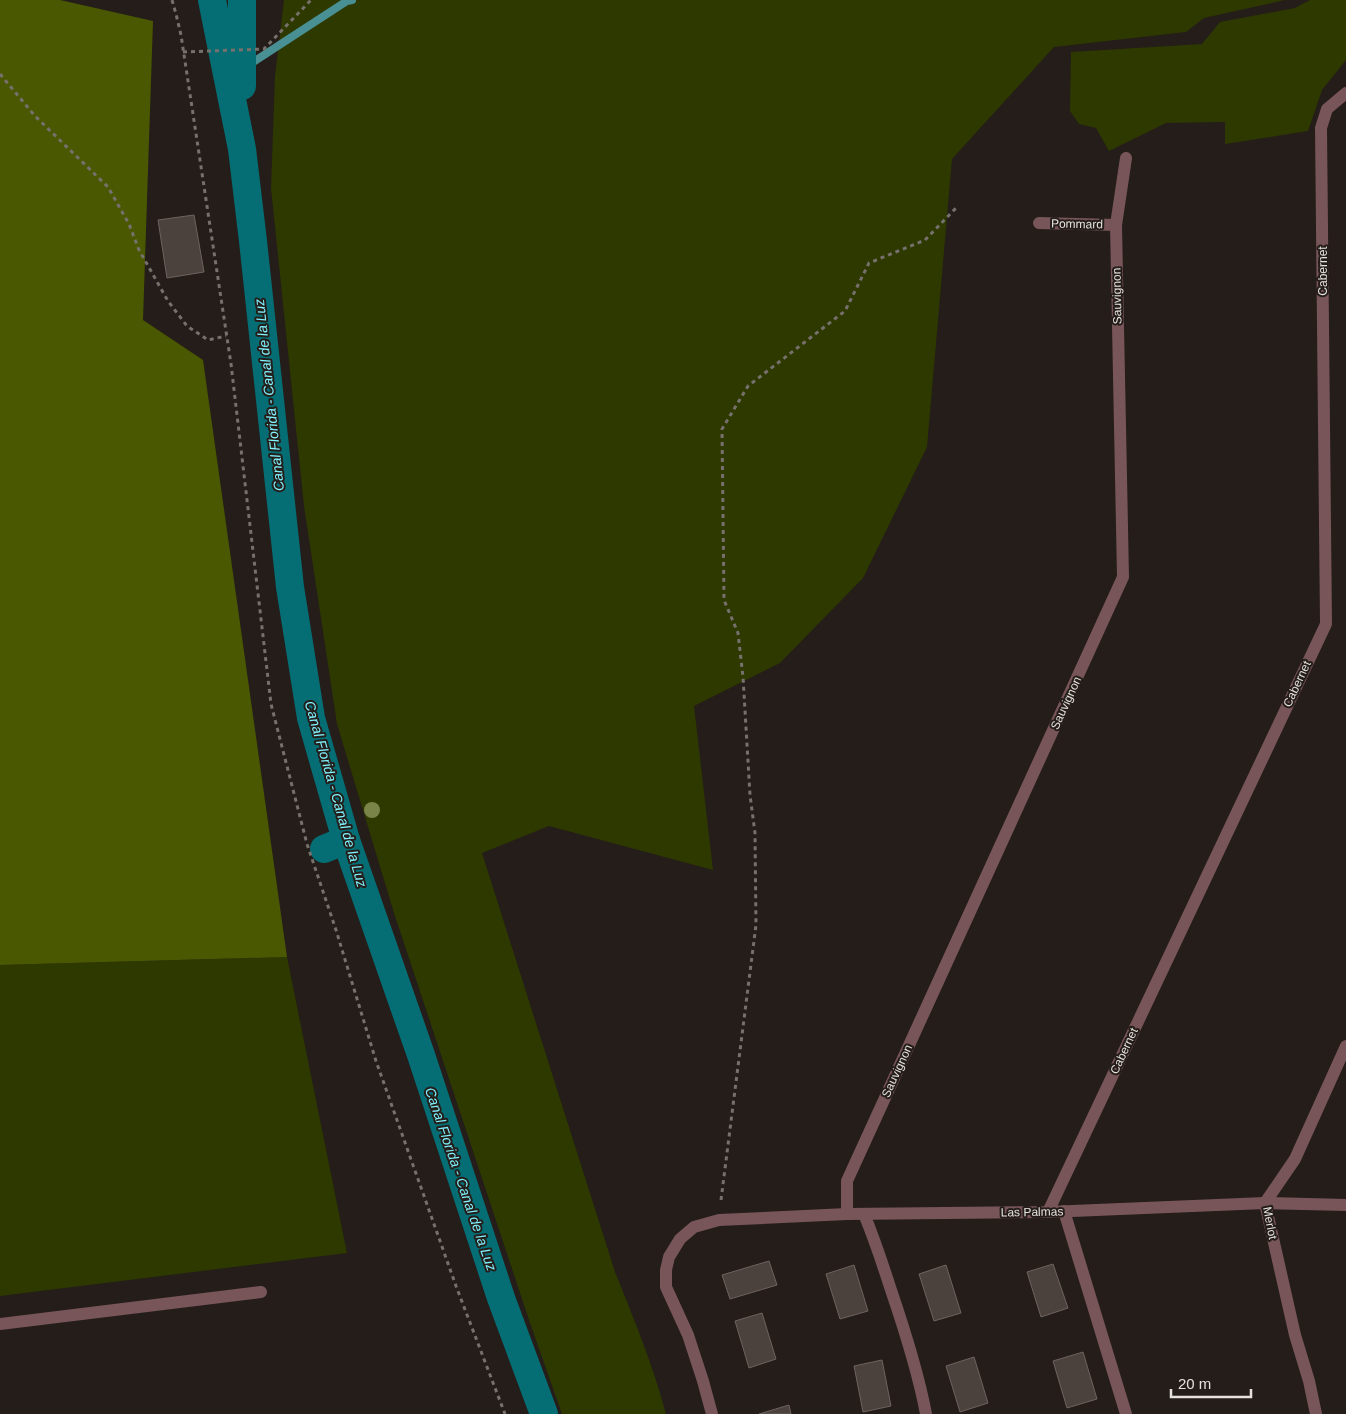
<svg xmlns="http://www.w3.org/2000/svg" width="1346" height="1414" font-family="Arial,sans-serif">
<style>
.green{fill:#2e3900}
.forest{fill:#4a5802}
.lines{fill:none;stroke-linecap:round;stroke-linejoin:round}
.stream{stroke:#489094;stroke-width:8}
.canal{stroke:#056d74;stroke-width:28}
.building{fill:#4b423e;stroke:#6d635f}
.path{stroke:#76716d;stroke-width:3;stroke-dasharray:4 4;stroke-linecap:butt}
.street{stroke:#785558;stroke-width:12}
.tree{fill:#7a8449}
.labels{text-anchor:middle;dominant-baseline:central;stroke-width:4;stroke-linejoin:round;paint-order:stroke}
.street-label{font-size:12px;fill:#e5e1dd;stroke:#241d19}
.water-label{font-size:14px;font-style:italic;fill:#7ff2fd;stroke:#241d19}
</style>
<rect width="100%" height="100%" fill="#241d19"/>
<g class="green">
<path d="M284,0H1285L1204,18L1186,32L1054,47L952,159L927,447L863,578L780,663L694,706L713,870L549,826L482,853L615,1272C634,1319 653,1365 666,1414H562L530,1323L394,913L337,724L304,506L271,188L275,76Z"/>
<polygon points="1310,0 1346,0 1346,60 1322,90 1308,131 1225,144 1225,122 1166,123 1109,151 1096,128 1079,124 1070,111 1071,52 1202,44 1220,22 1295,8"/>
<polygon points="287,957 347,1253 0,1296 0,965"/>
</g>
<polygon class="forest" points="0,0 60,0 153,21 143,320 203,360 287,957 0,965"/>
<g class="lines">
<polyline class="stream" points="244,68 347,1 352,0"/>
<g class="canal">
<polyline points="212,0 242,149 253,241 290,587 311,718 346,840 421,1055 501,1298 544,1414"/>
<polyline points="242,86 242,0"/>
<polyline points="324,849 346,840"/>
</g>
</g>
<g class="building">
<polygon points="194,215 204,272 167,278 158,220"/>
<polygon points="769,1261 777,1285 730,1299 722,1275"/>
<polygon points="1053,1264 1068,1308 1041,1317 1027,1272"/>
<polygon points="854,1265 868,1311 840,1319 826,1274"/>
<polygon points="946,1265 961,1313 934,1321 919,1274"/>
<polygon points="762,1313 776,1359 749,1368 735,1321"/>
<polygon points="1083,1352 1097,1399 1067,1408 1053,1361"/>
<polygon points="974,1357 988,1403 960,1412 946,1366"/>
<polygon points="882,1360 891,1406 863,1412 854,1366"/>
<polygon points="789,1405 791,1414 759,1414"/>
</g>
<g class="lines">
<g class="path">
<polyline points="172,0 176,14 181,35 231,364 271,704 307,844 336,930 376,1061 456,1286 505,1414"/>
<polyline points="183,52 264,49 311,0"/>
<polyline points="0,74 35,116 108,187 129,224 139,250 168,301 187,326 208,340 226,336"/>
<polyline points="721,1200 756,925 755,833 750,795 743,677 738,633 724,600 722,429 748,386 845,311 869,263 925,240 956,208"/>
</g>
<g class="street">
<polyline points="1039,223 1116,225"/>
<polyline points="1064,1211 1126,1414"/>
<polyline points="1048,1212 1326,624 1321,128 1327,109 1346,93"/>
<polyline points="847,1214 847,1181 1123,577 1116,225 1126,158"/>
<path d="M864,1214C874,1238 882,1262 890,1287C904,1328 918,1371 926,1414"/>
<polyline points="0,1324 261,1292"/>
<polyline points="712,1414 703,1381 688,1335 666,1287 666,1270 669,1257 680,1239 694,1227 719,1220 847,1214 1048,1212 1265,1203 1346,1205"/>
<polyline points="1316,1414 1309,1381 1295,1335 1265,1203 1295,1159 1346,1046"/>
</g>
</g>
<circle class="tree" cx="372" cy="810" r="8"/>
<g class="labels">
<g class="street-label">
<text transform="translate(1077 224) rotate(1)">Pommard</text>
<text transform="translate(1323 271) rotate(-90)">Cabernet</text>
<text transform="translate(1117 296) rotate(-91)">Sauvignon</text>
<text transform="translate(1297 684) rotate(-65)">Cabernet</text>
<text transform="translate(1066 703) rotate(-65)">Sauvignon</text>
<text transform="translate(1124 1051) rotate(-65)">Cabernet</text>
<text transform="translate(897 1071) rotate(-65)">Sauvignon</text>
<text transform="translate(1032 1212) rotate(-1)">Las Palmas</text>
<text transform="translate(1270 1223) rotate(79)">Merlot</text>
</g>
<g class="water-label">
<text transform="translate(269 395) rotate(-96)">Canal Florida - Canal de la Luz</text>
<text transform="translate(336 794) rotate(74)">Canal Florida - Canal de la Luz</text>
<text transform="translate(461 1179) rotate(71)">Canal Florida - Canal de la Luz</text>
</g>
</g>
<path d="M1171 1389v8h80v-8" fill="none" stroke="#e5e1dd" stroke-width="2.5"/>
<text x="1178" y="1389" font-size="15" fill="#e5e1dd" stroke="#241d19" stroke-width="4" paint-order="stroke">20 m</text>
</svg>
